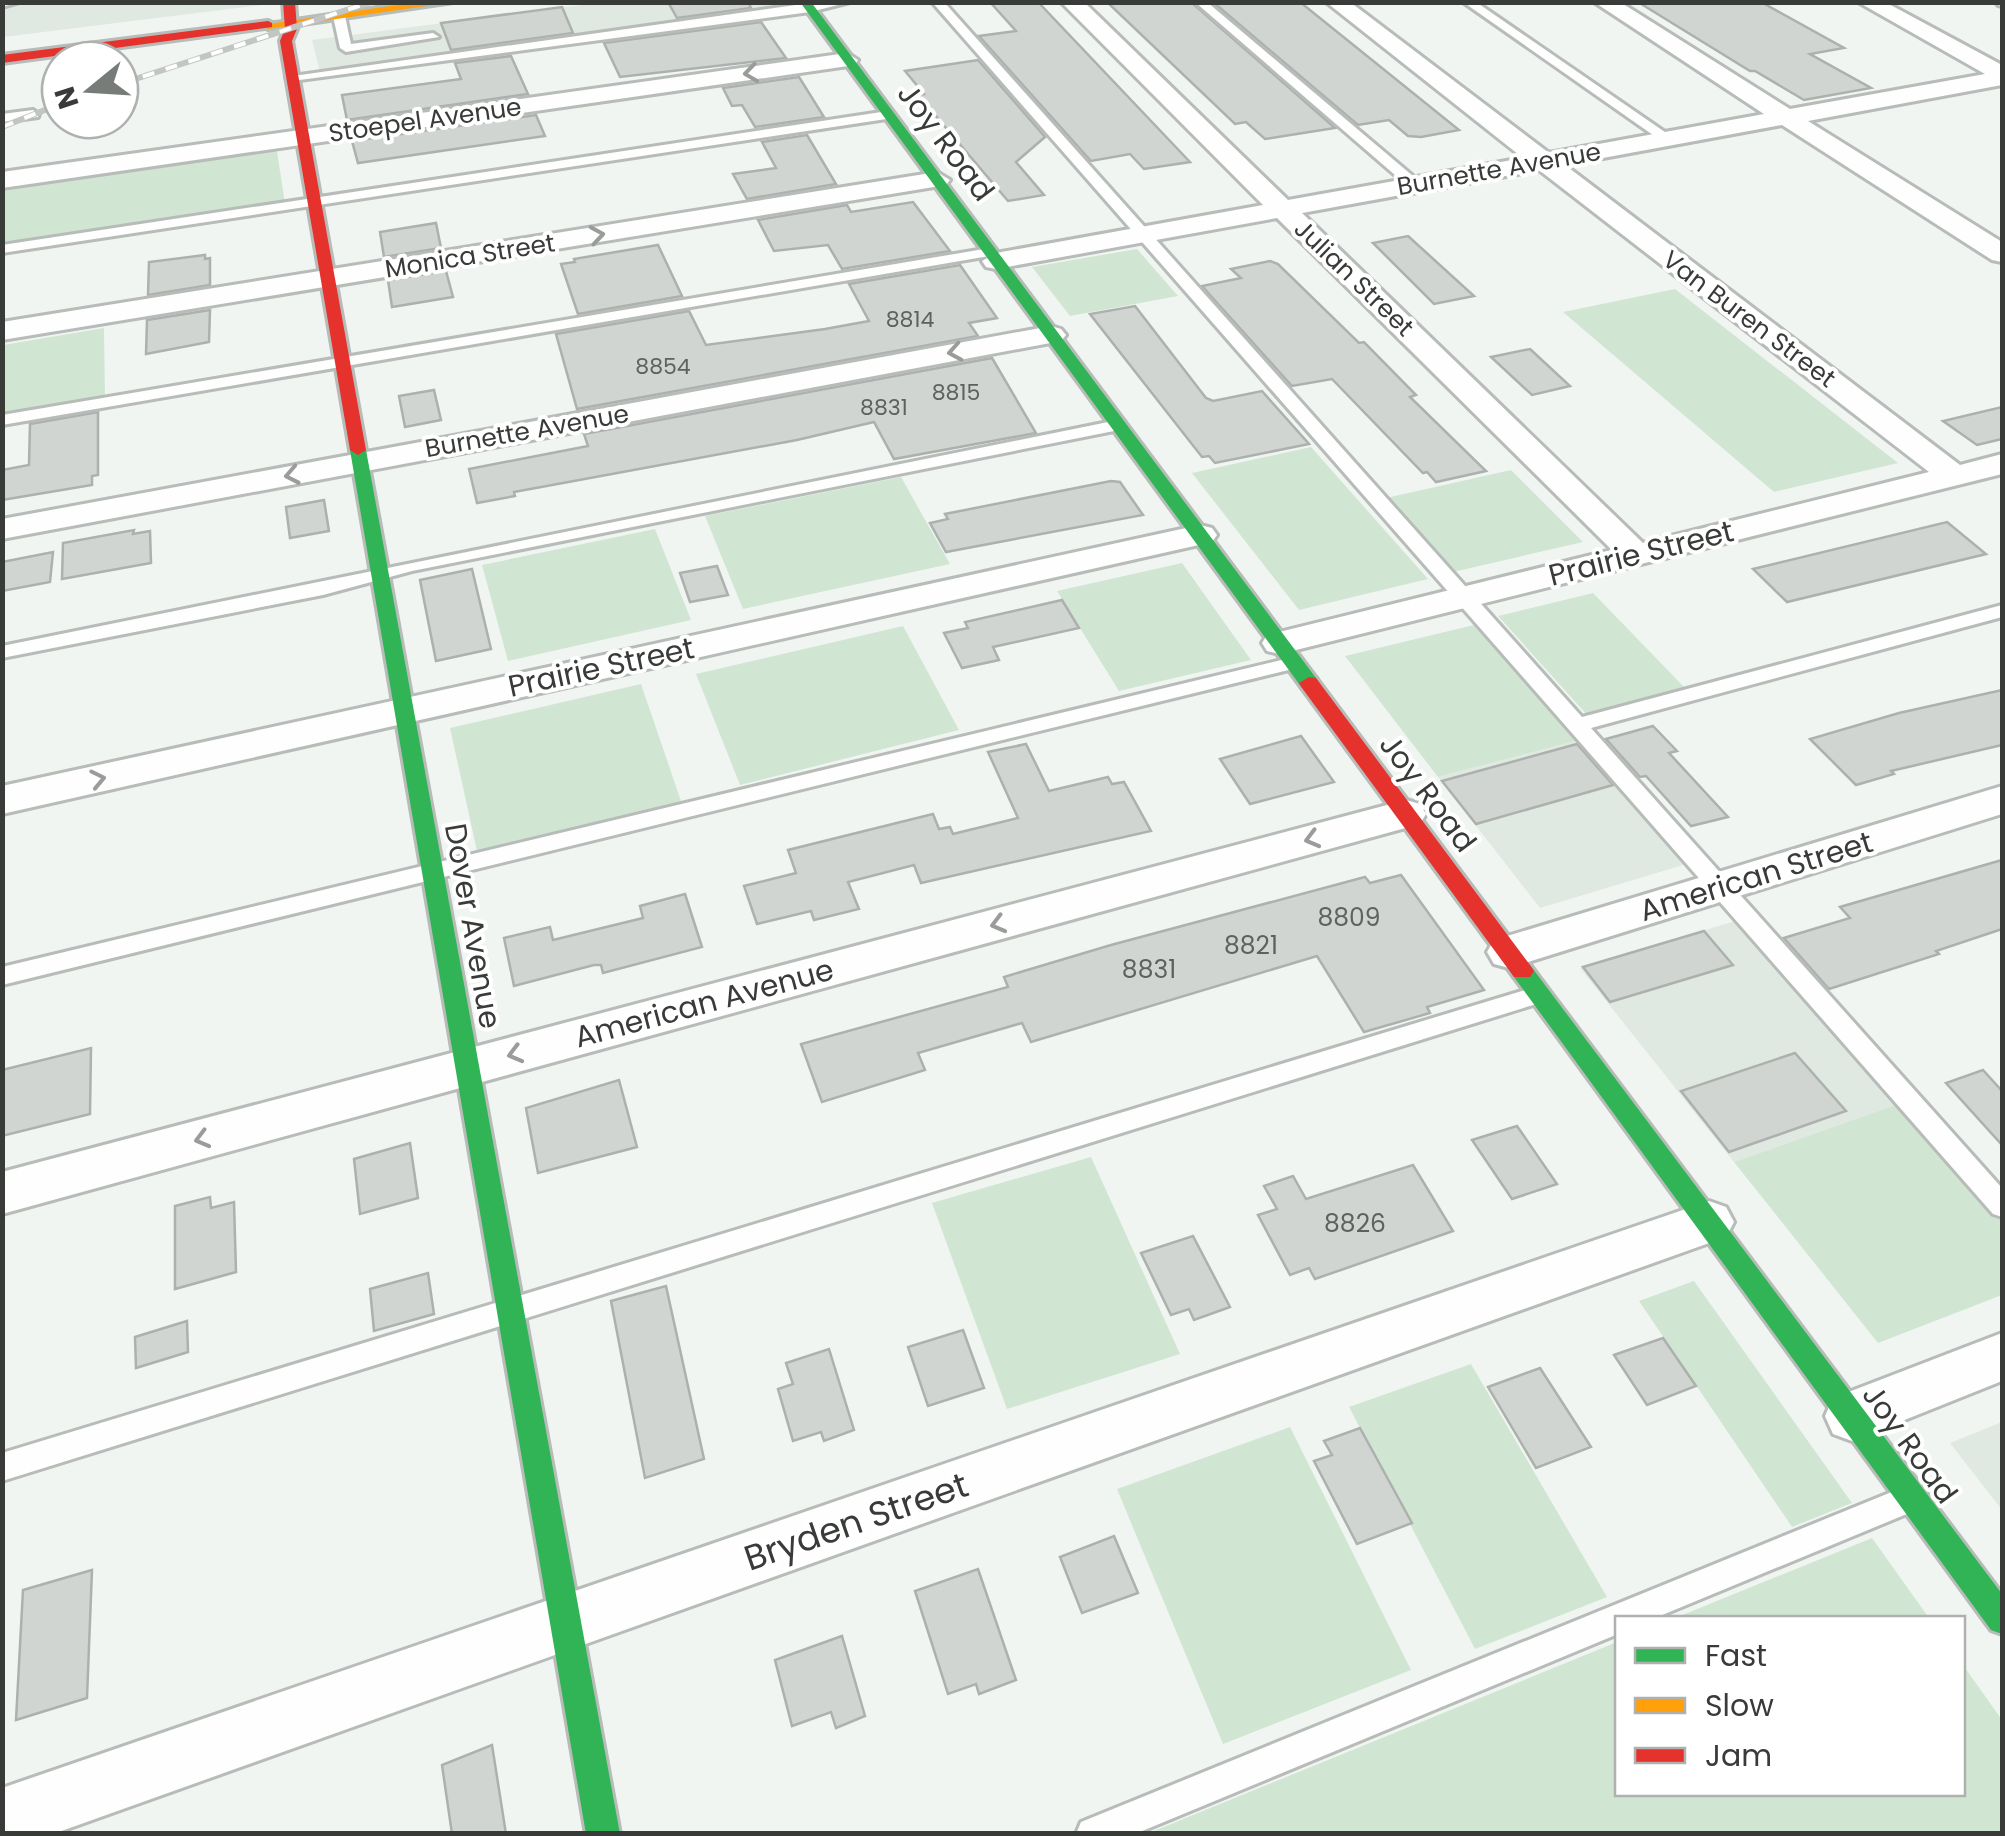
<svg xmlns="http://www.w3.org/2000/svg" width="2005" height="1836" font-family="Poppins,sans-serif">
<style>
.built{fill:#e0e9e1}
.green{fill:#d0e6d3}
.building{fill:#d1d5d2;stroke:#adb1ae;stroke-width:2.5}
.lines{fill:none;stroke-linecap:round;stroke-linejoin:round}
.lane-casing{stroke:#b8bcb9;stroke-width:6}
.street-casing{stroke:#b8bcb9;stroke-width:6}
.fast-casing{stroke:#b8bcb9;stroke-width:6}
.slow-casing{stroke:#b8bcb9;stroke-width:6}
.jam-casing{stroke:#b8bcb9;stroke-width:6}
.lane{fill:#fdfefd;fill-rule:evenodd}
.street{fill:#fdfefd;fill-rule:evenodd}
.fast{fill:#30b455;fill-rule:evenodd}
.slow{fill:#ff9f0a;fill-rule:evenodd}
.jam{fill:#e5322d;fill-rule:evenodd}
.rail-casing{stroke:#c3c5c3;stroke-width:6}
.rail{stroke:#fff;stroke-width:4;stroke-dasharray:12;stroke-linecap:butt}
.oneway{stroke:#9a9c9a}
.labels{text-anchor:middle;dominant-baseline:central;stroke-width:8;stroke-linejoin:round;paint-order:stroke}
.far-number-label{font-size:22px;fill:#5e625e}
.far-street-label{font-size:25px;fill:#383b38;stroke:#fff}
.number-label{font-size:25px;fill:#5e625e}
.street-label{font-size:30px;fill:#383b38;stroke:#fff}
.near-street-label{font-size:35px;fill:#383b38;stroke:#fff}
</style>
<rect width="100%" height="100%" fill="#f0f5f1"/>
<g class="built">
<polygon points="27,2 261,2 262,5 3,37 2,5"/>
<polygon points="780,2 785,9 320,72 312,40 597,3"/>
<polygon points="1579,740 1690,863 1540,908 1438,777"/>
<polygon points="1735,921 1898,1104 1734,1162 1580,968"/>
<polygon points="2002,1422 2002,1510 1950,1443"/>
</g>
<g class="green">
<polygon points="277,151 285,204 3,246 2,190"/>
<polygon points="1137,249 1178,296 1070,316 1032,267"/>
<polygon points="1675,289 1898,463 1774,492 1563,312"/>
<polygon points="104,328 105,399 3,417 3,345"/>
<polygon points="1311,447 1428,579 1299,610 1192,473"/>
<polygon points="1511,470 1583,542 1453,572 1386,498"/>
<polygon points="901,477 950,564 743,609 705,516"/>
<polygon points="655,529 691,620 508,661 482,565"/>
<polygon points="1182,563 1251,660 1119,691 1057,591"/>
<polygon points="1593,593 1687,690 1588,716 1498,616"/>
<polygon points="1478,624 1579,740 1438,777 1345,656"/>
<polygon points="903,626 959,730 740,785 696,674"/>
<polygon points="641,684 681,801 477,851 450,728"/>
<polygon points="1898,1104 2002,1221 2002,1295 1878,1343 1734,1162"/>
<polygon points="1091,1157 1180,1354 1007,1409 932,1203"/>
<polygon points="1694,1281 1852,1503 1792,1527 1639,1301"/>
<polygon points="1471,1364 1607,1597 1475,1649 1349,1407"/>
<polygon points="1290,1427 1411,1670 1223,1744 1117,1489"/>
<polygon points="1872,1538 1929,1618 1675,1618"/>
<polygon points="1617,1642 1618,1794 1962,1794 1963,1665 2002,1720 2002,1833 1149,1833"/>
</g>
<g class="building">
<polygon points="668,2 748,2 751,8 677,18"/>
<polygon points="990,2 1038,2 1190,162 1144,169 1130,154 1091,161 979,36 1016,31"/>
<polygon points="1107,2 1191,2 1335,128 1265,139 1246,122 1235,124"/>
<polygon points="1213,2 1300,2 1459,130 1421,137 1408,136 1389,120 1358,125"/>
<polygon points="1638,2 1761,2 1844,48 1810,54 1871,88 1804,100 1755,71 1750,71"/>
<polygon points="562,7 573,33 451,50 441,23"/>
<polygon points="761,22 786,58 620,77 604,43"/>
<polygon points="511,56 528,94 347,120 342,95 461,79 455,63"/>
<polygon points="978,60 1045,137 1016,162 1044,195 1008,201 918,95 924,94 905,71"/>
<polygon points="799,77 824,117 755,127 742,105 732,106 723,88"/>
<polygon points="536,115 545,136 358,163 352,141"/>
<polygon points="807,135 836,184 747,199 733,174 776,168 762,142"/>
<polygon points="913,202 950,251 842,269 828,245 774,251 758,220 847,205 851,212"/>
<polygon points="436,223 441,248 384,257 380,232"/>
<polygon points="1408,236 1474,296 1434,304 1373,243"/>
<polygon points="658,245 682,296 578,314 561,264 575,262 574,259"/>
<polygon points="205,255 205,259 210,258 210,285 148,295 149,262"/>
<polygon points="1270,261 1278,264 1359,343 1364,342 1416,395 1410,397 1486,471 1436,482 1427,472 1423,473 1332,379 1292,386 1202,286 1241,278 1231,269"/>
<polygon points="960,265 997,318 969,323 978,336 577,409 556,334 689,311 706,345 825,329 869,321 849,284"/>
<polygon points="446,271 453,297 392,307 388,280"/>
<polygon points="1135,306 1206,398 1213,401 1262,391 1309,444 1215,463 1209,456 1202,457 1090,314"/>
<polygon points="210,310 209,342 146,354 147,320"/>
<polygon points="1530,349 1570,386 1532,395 1491,357"/>
<polygon points="992,358 1036,433 894,459 874,422 797,440 514,492 515,496 477,503 469,469 588,446 584,434"/>
<polygon points="434,390 441,420 405,427 399,396"/>
<polygon points="2002,407 2002,439 1977,445 1943,421"/>
<polygon points="98,412 98,475 92,476 92,485 2,500 2,470 29,465 30,424"/>
<polygon points="1111,481 1120,482 1143,515 946,552 930,523 948,519 945,514"/>
<polygon points="324,500 329,531 290,538 286,507"/>
<polygon points="1947,522 1986,554 1787,602 1753,569"/>
<polygon points="134,530 133,534 150,531 151,563 62,579 63,543"/>
<polygon points="53,552 50,582 2,591 2,562"/>
<polygon points="717,566 728,595 690,602 680,573"/>
<polygon points="472,569 491,649 436,661 420,580"/>
<polygon points="1062,600 1079,628 993,647 999,660 962,668 944,633 968,628 965,622"/>
<polygon points="2002,690 2002,745 1891,771 1894,774 1856,785 1810,739 1899,713"/>
<polygon points="1653,726 1677,751 1669,753 1728,817 1691,826 1646,776 1640,777 1606,739"/>
<polygon points="1301,736 1334,782 1250,804 1220,759"/>
<polygon points="1026,744 1049,791 1108,777 1112,784 1124,782 1151,831 921,883 914,865 848,882 859,909 814,920 811,911 757,924 744,886 796,873 788,850 933,814 939,829 950,827 953,834 1018,818 988,752"/>
<polygon points="1577,744 1613,785 1476,824 1442,781"/>
<polygon points="2002,860 2002,929 1936,951 1939,954 1829,989 1784,938 1850,918 1840,907"/>
<polygon points="1401,875 1484,990 1427,1007 1430,1013 1364,1032 1317,956 1031,1042 1022,1023 918,1053 925,1070 822,1102 801,1044 1008,987 1004,977 1111,945 1365,877 1370,883"/>
<polygon points="685,894 702,947 603,973 601,965 594,965 514,986 504,938 550,927 553,940 643,918 640,906"/>
<polygon points="1704,931 1733,965 1610,1002 1583,967"/>
<polygon points="91,1048 90,1114 2,1136 2,1070"/>
<polygon points="1795,1053 1846,1111 1729,1152 1681,1091"/>
<polygon points="1983,1070 2002,1091 2002,1145 1946,1083"/>
<polygon points="619,1080 637,1147 538,1173 526,1108"/>
<polygon points="1517,1126 1557,1184 1512,1199 1472,1140"/>
<polygon points="410,1143 418,1198 360,1214 354,1159"/>
<polygon points="1413,1165 1453,1231 1315,1279 1309,1268 1290,1275 1258,1215 1277,1209 1264,1186 1293,1176 1306,1199"/>
<polygon points="210,1197 211,1208 234,1202 236,1272 175,1289 175,1206"/>
<polygon points="1193,1236 1230,1307 1194,1320 1189,1309 1171,1315 1141,1253"/>
<polygon points="428,1273 434,1314 374,1331 370,1289"/>
<polygon points="666,1286 704,1459 645,1478 611,1301"/>
<polygon points="187,1321 188,1352 136,1368 135,1337"/>
<polygon points="963,1330 984,1388 928,1406 908,1347"/>
<polygon points="1663,1338 1696,1386 1647,1405 1614,1355"/>
<polygon points="829,1349 854,1430 824,1441 821,1432 793,1441 778,1389 793,1384 786,1363"/>
<polygon points="1540,1368 1591,1447 1536,1468 1488,1387"/>
<polygon points="1360,1428 1412,1523 1357,1544 1314,1461 1332,1455 1324,1441"/>
<polygon points="1114,1536 1138,1593 1082,1613 1060,1557"/>
<polygon points="978,1569 1016,1680 979,1694 976,1684 948,1694 915,1591"/>
<polygon points="92,1570 87,1698 16,1720 23,1590"/>
<polygon points="842,1636 865,1716 836,1728 831,1712 792,1726 775,1660"/>
<polygon points="492,1745 506,1834 452,1834 442,1765"/>
</g>
<g class="lines">
<g class="lane-casing">
<g id="lane">
<polygon points="2,2 19,2 2,7"/>
<polygon points="817,2 850,2 810,12 292,81 286,77"/>
<polygon points="932,2 944,2 1582,717 2002,605 2002,617 1591,728 2002,1188 2002,1217 1993,1214"/>
<polygon points="1195,2 1207,2 1420,182 1420,188 1410,188"/>
<polygon points="1463,2 1476,2 1675,139 1663,142"/>
<polygon points="1996,2 2002,2 2002,6 1998,5"/>
<polygon points="339,13 345,16 351,44 433,33 439,37 346,52 340,48 333,16"/>
<polygon points="33,110 39,114 38,117 2,122 2,114"/>
<polygon points="888,111 894,115 893,118 2,253 2,245"/>
<polygon points="990,248 997,252 995,255 2,425 2,415"/>
<polygon points="1118,420 1124,421 1124,429 412,571 323,595 2,658 2,646"/>
<polygon points="1294,657 1301,659 1304,663 1301,667 2,985 2,967"/>
<polygon points="1538,986 1546,989 1550,995 1546,1001 2,1481 2,1453"/>
<polygon points="1904,1487 1914,1491 1919,1501 1914,1511 1655,1618 1618,1618 1618,1634 1135,1834 1076,1834 1081,1822"/>
</g>
</g>
<g class="street-casing">
<g id="street">
<path d="M1061,2H1084L1288,200L1523,158L1326,2H1350L1549,153L1764,114L1594,2H1620L1790,109L1985,74L1858,2H1885L2002,65V85L1808,121L2002,242V262L1992,260L1782,125L1565,165L1960,465L2002,454V474L1280,654L1267,651L1262,643L1267,635L1612,550L1277,218L996,269L986,267L982,261L996,253L1263,205ZM1539,170L1929,472L1643,543L1302,213Z"/>
<polygon points="847,53 858,60 855,65 2,188 2,172"/>
<polygon points="937,172 950,180 946,185 2,340 2,322"/>
<polygon points="1051,326 1061,329 1066,335 1061,341 2,539 2,519"/>
<polygon points="1200,525 1212,528 1217,535 1212,542 2,814 2,786"/>
<polygon points="2002,786 2002,814 1509,968 1494,964 1487,952 1494,940"/>
<polygon points="1406,800 1420,804 1426,814 1420,824 2,1214 2,1172"/>
<polygon points="1709,1201 1726,1207 1734,1222 1726,1237 53,1834 2,1834 2,1788"/>
<polygon points="2002,1333 2002,1381 1852,1441 1833,1434 1825,1416 1833,1398"/>
</g>
</g>
<g class="fast-casing">
<g id="fast">
<polygon points="800,2 811,2 1316,678 1319,683 1316,688 1302,688"/>
<polygon points="358,445 366,450 620,1834 586,1834 350,450"/>
<polygon points="1522,962 1530,965 2002,1594 2002,1634 1991,1630 1514,977 1510,971 1514,965"/>
</g>
</g>
<g class="slow-casing">
<polygon id="slow" points="417,2 453,2 268,29 262,25"/>
</g>
<g class="jam-casing">
<g id="jam">
<polygon points="283,2 295,2 297,29 292,41 366,450 358,455 350,450 280,41 285,29"/>
<polygon points="268,21 272,23 272,27 2,63 2,55"/>
<polygon points="1309,677 1316,678 1530,965 1534,971 1530,977 1514,977 1302,688 1299,683"/>
</g>
</g>
<use href="#lane" class="lane"/>
<use href="#street" class="street"/>
<use href="#fast" class="fast"/>
<use href="#slow" class="slow"/>
<use href="#jam" class="jam"/>
<g class="rail-casing">
<g id="rail">
<polyline points="120,84 371,2"/>
<polyline points="2,127 60,104"/>
</g>
</g>
<use href="#rail" class="rail"/>
</g>
<defs><path id="oneway-chevron" d="M-2-3.5L2.5 0L-2 3.5" fill="none" stroke-width="1.6" stroke-linecap="round" stroke-linejoin="round" transform="scale(2.5)"/></defs>
<g class="oneway">
<use href="#oneway-chevron" transform="translate(751 73) rotate(172)"/>
<use href="#oneway-chevron" transform="translate(597 235) rotate(-9)"/>
<use href="#oneway-chevron" transform="translate(955 352) rotate(170)"/>
<use href="#oneway-chevron" transform="translate(292 475) rotate(169)"/>
<use href="#oneway-chevron" transform="translate(98 779) rotate(-12)"/>
<use href="#oneway-chevron" transform="translate(1312 839) rotate(165)"/>
<use href="#oneway-chevron" transform="translate(998 924) rotate(165)"/>
<use href="#oneway-chevron" transform="translate(515 1054) rotate(165)"/>
<use href="#oneway-chevron" transform="translate(202 1139) rotate(165)"/>
</g>
<g class="labels">
<g class="far-number-label">
<text x="910" y="319">8814</text>
<text x="663" y="366">8854</text>
<text x="956" y="392">8815</text>
<text x="884" y="407">8831</text>
</g>
<g class="far-street-label">
<text transform="translate(425 120) rotate(-8)">Stoepel Avenue</text>
<text transform="translate(1499 169) rotate(-10)">Burnette Avenue</text>
<text transform="translate(470 256) rotate(-9)">Monica Street</text>
<text transform="translate(1354 278) rotate(44)">Julian Street</text>
<text transform="translate(1749 319) rotate(37)">Van Buren Street</text>
<text transform="translate(527 431) rotate(-10)">Burnette Avenue</text>
</g>
<g class="number-label">
<text x="1349" y="917">8809</text>
<text x="1251" y="945">8821</text>
<text x="1149" y="969">8831</text>
<text x="1355" y="1223">8826</text>
</g>
<g class="street-label">
<text transform="translate(946 142) rotate(53)">Joy Road</text>
<text transform="translate(1641 553) rotate(-14)">Prairie Street</text>
<text transform="translate(601 667) rotate(-12)">Prairie Street</text>
<text transform="translate(1428 793) rotate(53)">Joy Road</text>
<text transform="translate(1756 876) rotate(-17)">American Street</text>
<text transform="translate(473 926) rotate(80)">Dover Avenue</text>
<text transform="translate(704 1003) rotate(-15)">American Avenue</text>
<text transform="translate(1910 1444) rotate(54)">Joy Road</text>
</g>
<g class="near-street-label">
<text transform="translate(856 1521) rotate(-19)">Bryden Street</text>
</g>
</g>
<rect width="2005" height="1836" fill="none" stroke="#383b38" stroke-width="10"/>
<rect x="1615" y="1616" width="350" height="180" fill="#ffffff" stroke="#afb1af" stroke-width="2.5"/>
<rect x="1635" y="1648" width="50" height="15" fill="#30b455" stroke="#afb1af" stroke-width="2.5"/>
<text x="1705" y="1666" font-size="30" fill="#383b38">Fast</text>
<rect x="1635" y="1698" width="50" height="15" fill="#ff9f0a" stroke="#afb1af" stroke-width="2.5"/>
<text x="1705" y="1716" font-size="30" fill="#383b38">Slow</text>
<rect x="1635" y="1748" width="50" height="15" fill="#e5322d" stroke="#afb1af" stroke-width="2.5"/>
<text x="1705" y="1766" font-size="30" fill="#383b38">Jam</text>
<g transform="translate(90 90) rotate(252)"><circle r="48" fill="#ffffff" stroke="#afb1af" stroke-width="2.5"/>
<path d="M0-8L18 38L0 25L-18 38Z" fill="#787c79"/>
<text y="-15" font-size="28" font-weight="bold" text-anchor="middle" fill="#383b38">N</text>
</g>
</svg>
